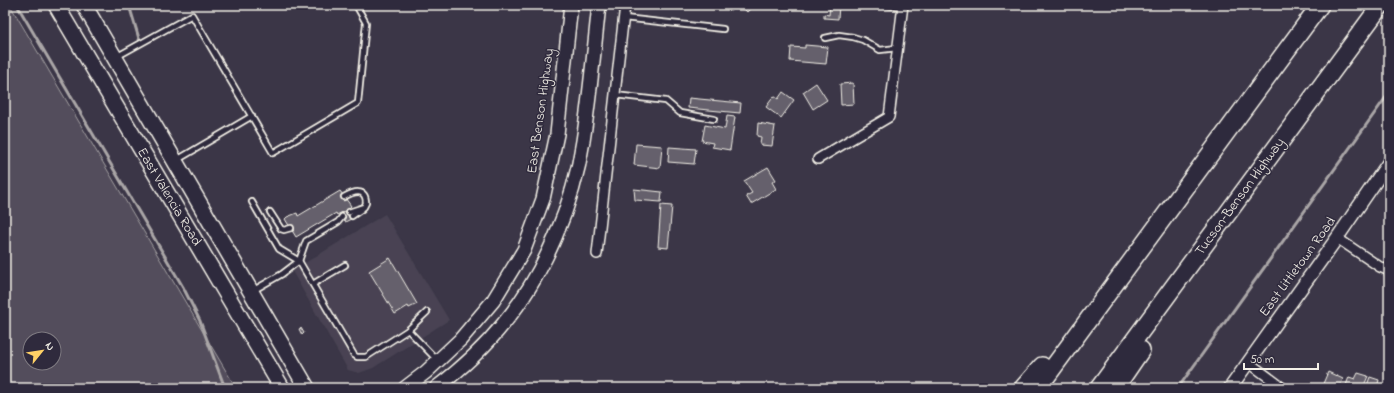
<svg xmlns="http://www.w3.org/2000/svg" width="1394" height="393" font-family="'Indie Flower',sans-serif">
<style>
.built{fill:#484352}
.green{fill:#534e5c;stroke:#a4a0a2;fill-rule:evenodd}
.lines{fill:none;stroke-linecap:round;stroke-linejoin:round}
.stream{stroke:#aaa6a7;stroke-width:3}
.building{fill:#65616c;stroke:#f4f1e8}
.service-casing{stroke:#f4f1e8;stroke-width:8}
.minor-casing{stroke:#f4f1e8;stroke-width:12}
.tertiary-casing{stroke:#f4f1e8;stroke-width:15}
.secondary-casing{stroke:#f4f1e8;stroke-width:16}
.primary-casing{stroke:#f4f1e8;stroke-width:18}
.motorway-casing{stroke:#f4f1e8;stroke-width:20}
.service{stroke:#2f2a3d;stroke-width:4.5}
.minor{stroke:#2f2a3d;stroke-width:9}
.tertiary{stroke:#2f2a3d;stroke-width:12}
.secondary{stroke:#2f2a3d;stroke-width:13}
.primary{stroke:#2f2a3d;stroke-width:15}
.motorway{stroke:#2f2a3d;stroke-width:17}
.labels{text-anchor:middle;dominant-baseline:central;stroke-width:3;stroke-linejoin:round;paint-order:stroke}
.street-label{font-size:14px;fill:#f4f1e8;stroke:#2f2a3d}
</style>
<rect width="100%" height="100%" fill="#3b3647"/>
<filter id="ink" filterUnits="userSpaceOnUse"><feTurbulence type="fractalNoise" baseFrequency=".025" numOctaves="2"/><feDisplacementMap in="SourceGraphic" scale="8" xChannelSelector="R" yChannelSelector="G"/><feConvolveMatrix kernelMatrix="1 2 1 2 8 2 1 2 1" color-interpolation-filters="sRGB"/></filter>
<g filter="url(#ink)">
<polygon class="built" points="385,214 449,320 373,368 359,373 348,370 292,271"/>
<path class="green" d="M5,5H10L236,388H5ZM30,339H54V363H30Z"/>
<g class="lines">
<g class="stream">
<polyline points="17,5 183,287 200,321 225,388"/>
<polyline points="129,5 140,42"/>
<polyline points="1178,388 1389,93"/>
</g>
</g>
<g class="building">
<polygon points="707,5 715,5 716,6 711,9"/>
<polygon points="725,5 734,5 735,7 730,11"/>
<polygon points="740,5 748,5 751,8 747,12"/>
<polygon points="830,5 839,5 838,19 824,18 824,14 829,15"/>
<polygon points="805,45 828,47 826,64 790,61 791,47 805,48"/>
<polygon points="816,83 827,100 813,109 803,92"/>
<polygon points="853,83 854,104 841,105 840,84"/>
<polygon points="783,92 794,100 781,118 766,107 774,96 778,99"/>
<polygon points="689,98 741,103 740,113 688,108"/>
<polygon points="727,116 735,117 730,150 712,147 713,143 702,141 705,125 725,129"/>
<polygon points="758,123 775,126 772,146 760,145 761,137 757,136"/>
<polygon points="636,144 662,146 660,168 634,165"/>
<polygon points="669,147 696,149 694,164 668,162"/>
<polygon points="768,167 776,180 772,182 776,189 751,204 746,196 752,193 744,181"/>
<polygon points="634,189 662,192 661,202 635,200"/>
<polygon points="340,191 351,206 348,209 337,215 336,213 296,237 285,219 287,217 297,213 298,216"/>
<polygon points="661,205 672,206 668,248 658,247"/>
<polygon points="348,209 353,218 345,222 340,214"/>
<polygon points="390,258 417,304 409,308 408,306 395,314 369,271"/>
<polygon points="301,328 304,333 302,335 299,329"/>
<polygon points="1328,372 1343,379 1339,388 1327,388 1322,386"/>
<polygon points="1358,373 1368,376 1363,388 1345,388 1349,377 1355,379"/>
<polygon points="1370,377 1379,380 1377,387 1381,388 1366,388"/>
</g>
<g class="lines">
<g class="service-casing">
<g id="service">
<polyline points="886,5 903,7"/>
<polyline points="624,18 723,29"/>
<polyline points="825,38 839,35 853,37 863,40 880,50 897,48"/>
<polyline points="116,57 192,15 273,153 358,103 366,23 356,5"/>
<polyline points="615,95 666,101 680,113 714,119"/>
<polyline points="177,160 252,116"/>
<path d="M344,197C353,192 366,187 366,203L364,207L349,212"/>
<polyline points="252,202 279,249 299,261 354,355 357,357 366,357 408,330 427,312"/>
<polyline points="270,212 281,229 284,230 291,228"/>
<polyline points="352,216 362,209"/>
<polyline points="313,284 345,265"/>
<polyline points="254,290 282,274 299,261 306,241 338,222 342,217"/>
<polyline points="408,330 437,360"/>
</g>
</g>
<g class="minor-casing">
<g id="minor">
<polyline points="818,159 889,117 903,5"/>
<polyline points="1337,238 1380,267 1389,271"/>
<polyline points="597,254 625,5"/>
<polyline points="1248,362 1283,388"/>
</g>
</g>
<g class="tertiary-casing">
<polyline id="tertiary" points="1230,388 1337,238 1389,162"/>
</g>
<g class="secondary-casing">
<g id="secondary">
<polyline points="405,388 426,372 460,340 493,301 524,250 543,199 557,134 571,5"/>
<path d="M436,388C461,369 485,347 504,323C544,275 574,203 583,141C590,96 594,50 599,5"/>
</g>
</g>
<g class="primary-casing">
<g id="primary">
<polyline points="56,5 282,388"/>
<polyline points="84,5 307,388"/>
</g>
</g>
<g class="motorway-casing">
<g id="motorway">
<polyline points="1023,388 1042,366"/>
<polyline points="1038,388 1320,5"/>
<polyline points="1099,388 1381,5"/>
<polyline points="1115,388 1141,350"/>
</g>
</g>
<use href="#service" class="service"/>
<use href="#minor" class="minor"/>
<use href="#tertiary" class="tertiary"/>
<use href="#secondary" class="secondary"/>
<use href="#primary" class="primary"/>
<use href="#motorway" class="motorway"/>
</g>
</g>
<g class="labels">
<g class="street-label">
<text transform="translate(541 111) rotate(-82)">East Benson Highway</text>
<text transform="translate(169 197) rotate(59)">East Valencia Road</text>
<text transform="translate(1240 197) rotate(-54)">Tucson–Benson Highway</text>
<text transform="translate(1298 267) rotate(-54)">East Littletown Road</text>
</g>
</g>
<rect width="1394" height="393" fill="none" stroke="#2f2a3d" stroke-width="20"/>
<rect x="10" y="10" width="1374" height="373" fill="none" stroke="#f4f1e8" stroke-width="1.5" filter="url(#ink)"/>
<g transform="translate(42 351) rotate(60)"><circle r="19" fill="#2f2a3d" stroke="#7e7a81"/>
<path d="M0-3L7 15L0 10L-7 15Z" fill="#ffd166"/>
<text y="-6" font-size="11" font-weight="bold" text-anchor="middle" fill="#f4f1e8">N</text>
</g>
<path d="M1244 363v6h74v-6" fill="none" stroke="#f4f1e8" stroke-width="2"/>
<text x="1250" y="363" font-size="12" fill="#f4f1e8" stroke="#2f2a3d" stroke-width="3" paint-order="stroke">50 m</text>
</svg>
